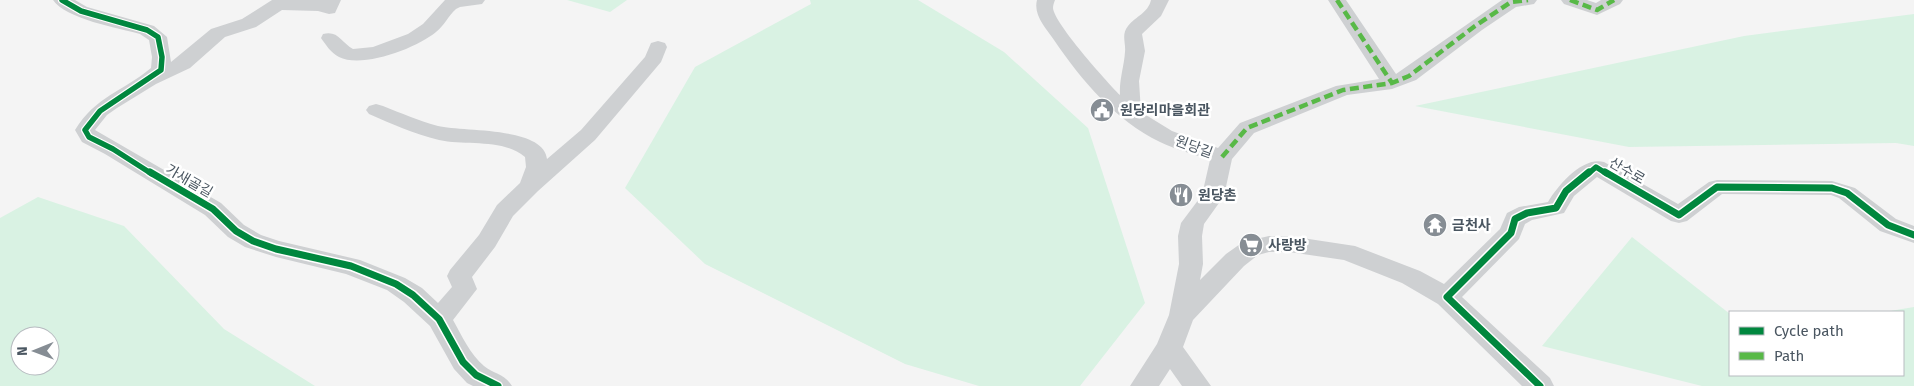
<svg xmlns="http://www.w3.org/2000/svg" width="1914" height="386" font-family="'Fira Sans','Noto Sans KR',sans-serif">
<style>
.green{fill:#d9f2e3;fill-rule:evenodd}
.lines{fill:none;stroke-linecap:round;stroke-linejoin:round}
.minor{fill:#ced0d2;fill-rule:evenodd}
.quiet{stroke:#58b947;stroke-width:4.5;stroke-dasharray:9 4.5;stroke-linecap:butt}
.cycleway-far1-casing{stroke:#fff;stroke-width:8}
.cycleway-casing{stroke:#fff;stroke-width:10}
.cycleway-far1{stroke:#00873e;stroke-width:5.5}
.cycleway{stroke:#00873e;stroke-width:7}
.labels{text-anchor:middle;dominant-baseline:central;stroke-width:5;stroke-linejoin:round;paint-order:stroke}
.poi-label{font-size:14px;font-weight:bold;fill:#4a5661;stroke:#fff;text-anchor:start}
.street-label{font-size:14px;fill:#4a5661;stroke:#fff}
</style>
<rect width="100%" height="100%" fill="#f4f4f4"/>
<g class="green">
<polygon points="567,0 627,0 610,12"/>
<polygon points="810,0 918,0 1004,52 1088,128 1145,303 1080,386 979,386 905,364 705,264 625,188 695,67 811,4"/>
<polygon points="1914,14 1914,146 1896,143 1629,147 1415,106 1744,36"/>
<path d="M38,197L124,226L224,329L315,386H0V218ZM20,336H50V366H20Z"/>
<polygon points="1632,237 1730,314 1730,375 1903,375 1903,312 1884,312 1914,307 1914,386 1702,386 1542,346"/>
</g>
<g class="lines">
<g class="minor">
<path d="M53,0H75L87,7L154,26L167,37L171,62L211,29L242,19L272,0H341L335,13L329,14L318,11L282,10L256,27L225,37L190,68L156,84L117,108L107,115L95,130L221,203L244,225L261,235L279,241L360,260L405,278L422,288L438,303L452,287L447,276L450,270L479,235L497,205L520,183L526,167L525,157C502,138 467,146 439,140C414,134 392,124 369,114L366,110L369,106L376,104L383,106C401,113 419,121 438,126C461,132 544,126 547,159L581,130L645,57L651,43L658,41L665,43L667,47L661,62L595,140L538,191L513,216L495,247L472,277L477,289L453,320C462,336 470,354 484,366C494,374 505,374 512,386H473L467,383L454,369L430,326L404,302L387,290L346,274L276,257L245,247L228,237L205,215L105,154L82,142L75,130C96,96 122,92 151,68L152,57L149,40L140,34C118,28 66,19 53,0Z"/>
<path d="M445,0H485L482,4L460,7L456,9C448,16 444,26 436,32C417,48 362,69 339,57C331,53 326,45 321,38L323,34C338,30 341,42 353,49L373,47L408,34L423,24Z"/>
<path d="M1037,0H1055C1054,3 1053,5 1053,8C1054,23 1107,82 1120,95C1119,80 1124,67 1125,52C1126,42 1121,35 1128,26C1136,16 1148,13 1151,0H1169L1161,16L1142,34L1145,51L1139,81L1141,112L1172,131L1218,148L1240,123L1336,86L1379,79L1328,0H1346L1396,74L1502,0H1537L1534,4L1516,7L1482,30L1416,80L1392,89L1347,95L1254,133L1232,159L1224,196L1204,224L1202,236L1203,264L1200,280L1226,254L1243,242L1269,236H1289L1355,246L1420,271L1444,284L1500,229L1507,213L1519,207L1548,202C1558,185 1583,156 1604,162L1678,204L1709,182L1717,180L1832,181L1855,188L1896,219L1914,226V243L1880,231L1839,198L1831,195L1722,194L1687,221L1679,223L1671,221L1597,177L1574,196L1564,213L1532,220L1525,224L1519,239L1462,297L1550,378L1554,386H1522L1438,304L1402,283L1344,260L1289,252H1269L1258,255L1244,266L1193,320L1183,347L1211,386H1182L1170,369L1159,386H1130L1157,344L1169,315L1179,264L1178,236L1181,223L1202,195L1210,160C1194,154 1176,150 1160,142C1115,120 1082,81 1054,40C1046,28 1033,15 1037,0Z"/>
<polygon points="1561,0 1587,0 1596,3 1601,0 1623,0 1620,4 1597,15 1564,4"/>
</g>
<g class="quiet">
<polyline points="1337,0 1392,83"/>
<polyline points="1570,0 1597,10 1614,0"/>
<polyline points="1222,157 1247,128 1343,90 1392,83 1409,76 1475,26 1511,2 1528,0"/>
</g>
<g class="cycleway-far1-casing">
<g id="cycleway-far1">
<polyline points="62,0 81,11 147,30 158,37 162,57 161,70 100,111 85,130 89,137 113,149 152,174"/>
<polyline points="1588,174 1596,167 1607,174"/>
</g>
</g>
<g class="cycleway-casing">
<g id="cycleway">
<polyline points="150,172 213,209 236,231 253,241 276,249 351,266 396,284 413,295 439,319 463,362 476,375 498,386"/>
<polyline points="1605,172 1679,215 1717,187 1832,188 1847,193 1888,225 1914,235"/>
<polyline points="1540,386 1447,297 1511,233 1515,219 1527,213 1556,208 1566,191 1589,172"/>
</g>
</g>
<use href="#cycleway-far1" class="cycleway-far1"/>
<use href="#cycleway" class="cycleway"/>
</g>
<defs>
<g id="civic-disc" transform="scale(1.25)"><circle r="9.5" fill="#868d94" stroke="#fff"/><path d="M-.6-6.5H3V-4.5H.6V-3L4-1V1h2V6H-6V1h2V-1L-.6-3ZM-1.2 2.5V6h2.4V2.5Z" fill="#fff"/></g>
<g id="restaurant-disc" transform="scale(1.25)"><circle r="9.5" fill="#868d94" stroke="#fff"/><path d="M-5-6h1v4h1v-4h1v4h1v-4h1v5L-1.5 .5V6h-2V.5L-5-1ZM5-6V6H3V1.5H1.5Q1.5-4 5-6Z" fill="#fff"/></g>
<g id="temple-disc" transform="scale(1.25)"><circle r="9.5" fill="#868d94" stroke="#fff"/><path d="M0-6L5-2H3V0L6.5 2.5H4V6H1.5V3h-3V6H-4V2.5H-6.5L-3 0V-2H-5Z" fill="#fff"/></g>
<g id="supermarket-disc" transform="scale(1.25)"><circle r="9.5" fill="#868d94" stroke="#fff"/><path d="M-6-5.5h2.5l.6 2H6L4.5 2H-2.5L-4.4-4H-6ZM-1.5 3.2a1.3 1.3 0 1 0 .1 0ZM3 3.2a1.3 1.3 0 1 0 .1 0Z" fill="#fff"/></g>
</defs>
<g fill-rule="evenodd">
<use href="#civic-disc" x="1102" y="110"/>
<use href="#restaurant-disc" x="1181" y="195"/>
<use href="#temple-disc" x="1435" y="225"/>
<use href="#supermarket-disc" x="1251" y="245"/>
</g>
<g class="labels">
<g class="poi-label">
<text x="1120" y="110">원당리마을회관</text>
<text x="1198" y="195">원당촌</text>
<text x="1452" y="225">금천사</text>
<text x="1268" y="245">사랑방</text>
</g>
<g class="street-label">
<text transform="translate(1194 147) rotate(20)">원당길</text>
<text transform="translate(1627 171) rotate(30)">산수로</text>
<text transform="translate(189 181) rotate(30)">가새골길</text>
</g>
</g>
<rect x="1729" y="311" width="175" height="65" fill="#ffffff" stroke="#b7bbc0"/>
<rect x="1739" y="327" width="25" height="8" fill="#00873e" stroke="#b7bbc0"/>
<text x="1774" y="336" font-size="15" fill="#4a5661">Cycle path</text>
<rect x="1739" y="352" width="25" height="8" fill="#58b947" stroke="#b7bbc0"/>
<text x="1774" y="361" font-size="15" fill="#4a5661">Path</text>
<g transform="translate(35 351) rotate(269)"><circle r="24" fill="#ffffff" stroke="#b7bbc0"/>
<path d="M0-4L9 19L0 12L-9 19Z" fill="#868d94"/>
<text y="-8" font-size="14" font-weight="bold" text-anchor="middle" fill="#4a5661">N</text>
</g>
</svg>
